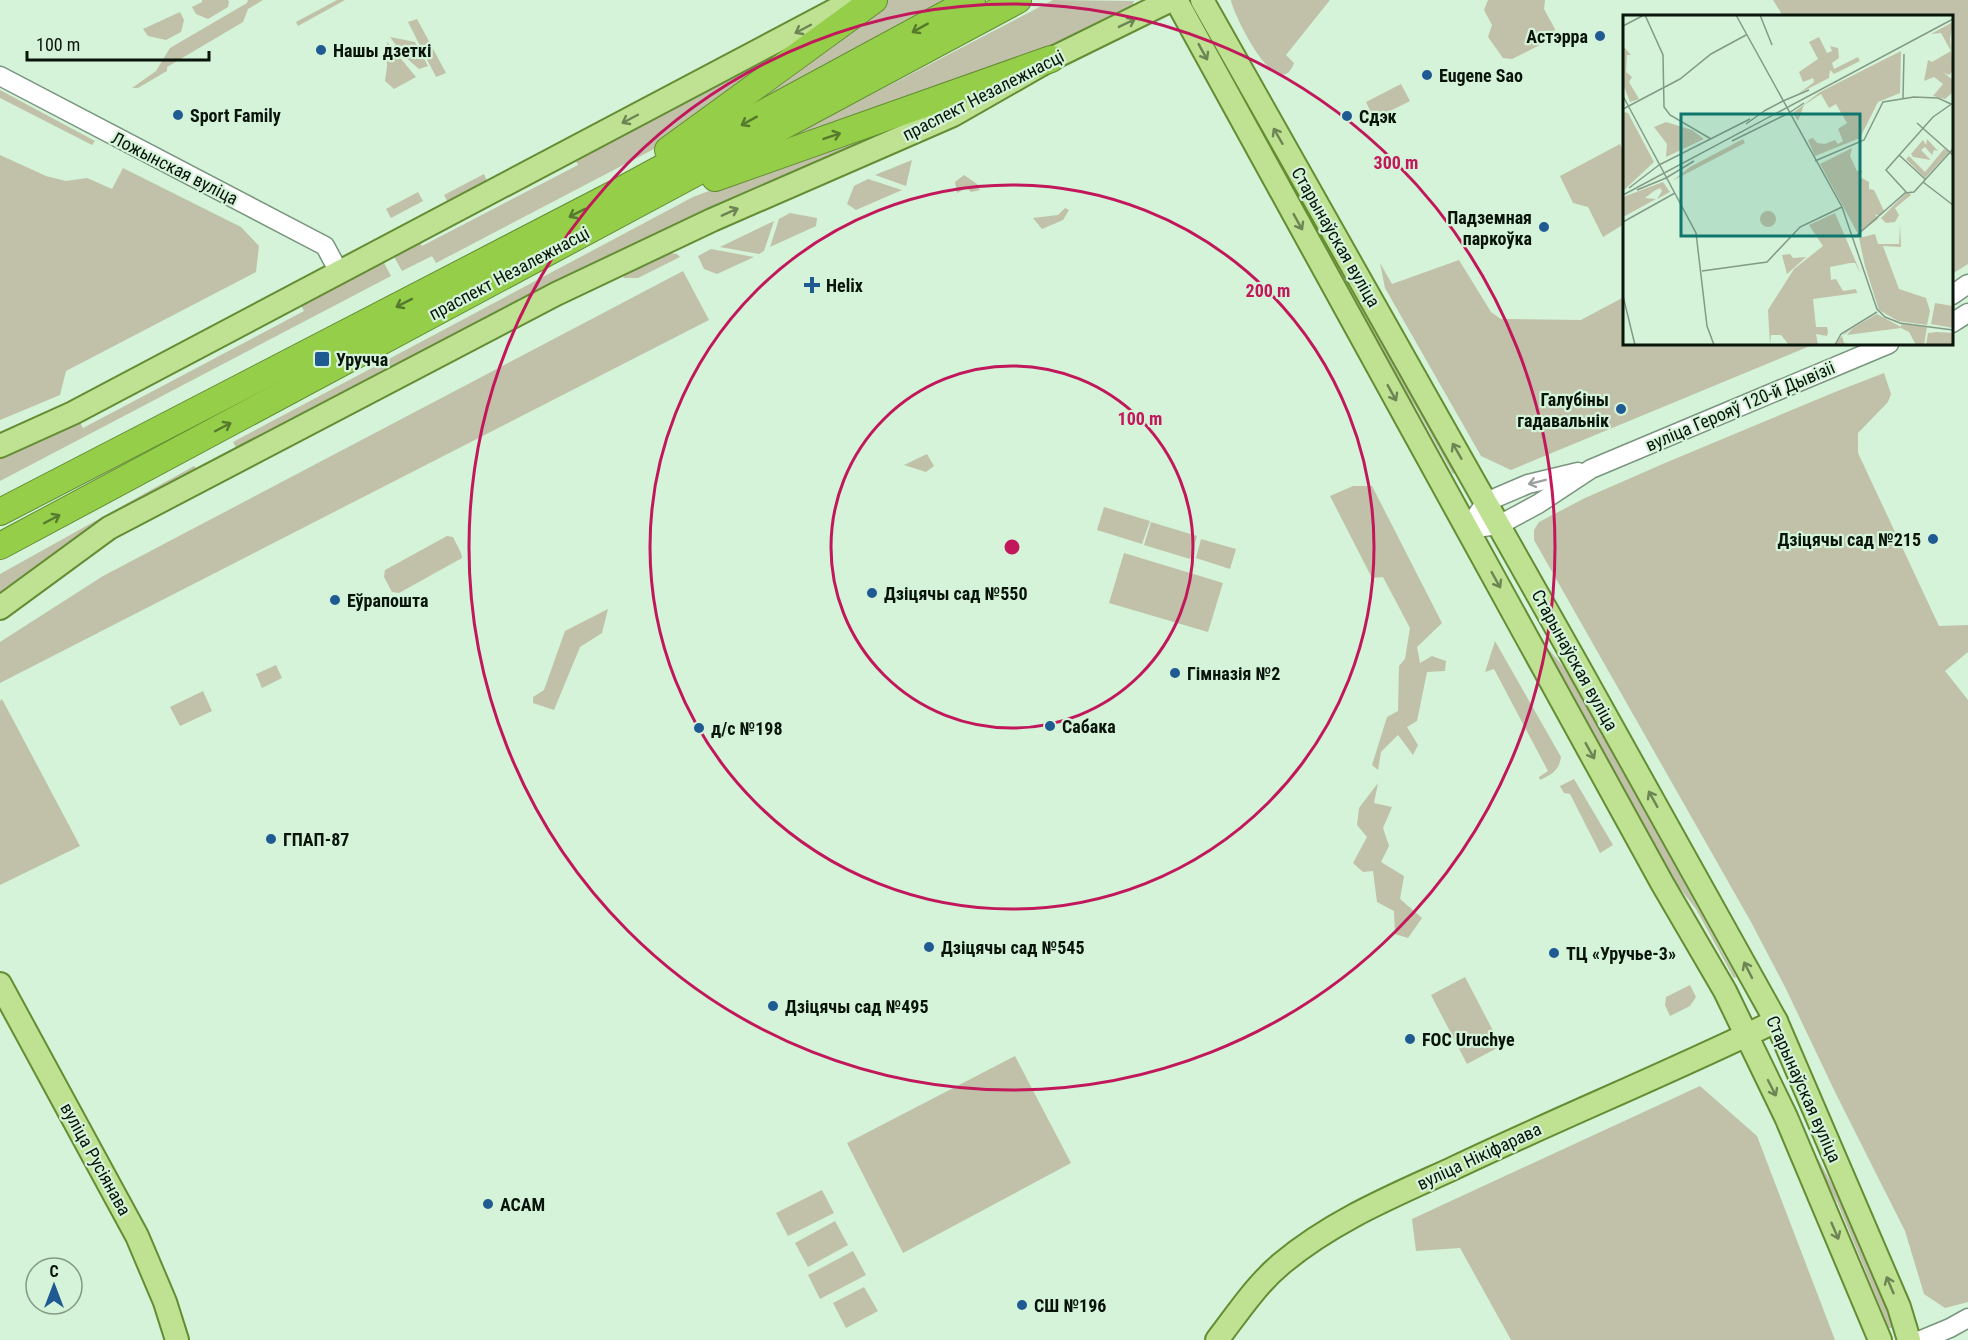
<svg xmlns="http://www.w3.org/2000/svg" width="1968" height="1340" font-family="'Roboto Condensed',sans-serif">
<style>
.green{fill:#c0c1a8}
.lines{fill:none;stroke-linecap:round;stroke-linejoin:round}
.minor-casing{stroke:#7a957e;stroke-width:21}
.major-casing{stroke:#648d33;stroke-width:26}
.highway-casing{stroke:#648d33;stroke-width:28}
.minor{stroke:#fff;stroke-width:18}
.major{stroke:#bfe292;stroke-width:22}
.highway{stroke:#95ce49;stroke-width:26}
.oneway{stroke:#6d8555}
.oneway2{stroke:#567a2d}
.oneway3{stroke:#9da19d}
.ring{fill:none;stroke:#c2185b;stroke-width:3}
.poi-dot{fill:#205a92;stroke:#d4f3d9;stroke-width:2}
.labels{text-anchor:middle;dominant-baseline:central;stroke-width:4.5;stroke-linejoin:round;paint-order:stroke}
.poi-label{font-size:18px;font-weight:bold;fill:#09140b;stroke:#d4f3d9;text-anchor:start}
.street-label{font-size:18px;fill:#09140b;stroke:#d4f3d9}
.inset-road{fill:none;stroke:#839a87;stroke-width:1.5}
.view{fill:#0f766e;fill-opacity:0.15;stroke:#0f766e;stroke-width:3}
.inset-edge{fill:none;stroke:#09140b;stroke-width:3}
.centre{fill:#c2185b;stroke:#d4f3d9;stroke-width:3}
.ring-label{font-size:18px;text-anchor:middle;font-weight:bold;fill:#c2185b;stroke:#d4f3d9;stroke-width:4.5;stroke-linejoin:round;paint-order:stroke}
</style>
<rect width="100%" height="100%" fill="#d4f3d9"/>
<g class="green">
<polygon points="202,0 228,0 229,2 228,7 208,19 196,14 192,7 202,2"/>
<polygon points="248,0 263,0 248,9 243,22 167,67 167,71 138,88 132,88 156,71 170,48 247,3"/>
<polygon points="337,0 345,0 298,26 296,22"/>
<polygon points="884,0 946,0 704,129"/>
<polygon points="1053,0 1134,1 1131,9 1062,45 756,155"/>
<path d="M1231,0H1330L1286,55L1294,63C1278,107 1233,14 1231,0Z"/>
<polygon points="1488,0 1545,0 1544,9 1555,29 1552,39 1512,59 1503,58 1488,37 1492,25 1484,10"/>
<polygon points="1773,0 1968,0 1968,264 1952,274 1952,16 1783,16"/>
<polygon points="852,4 652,150 436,263 432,256 402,271 392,253 417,239 422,246 578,165 574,157"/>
<polygon points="180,12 184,20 181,32 166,40 148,36 143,29"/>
<polygon points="417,19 446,73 436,77 408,22"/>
<polygon points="390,37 415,42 428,66 419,69 403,55"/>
<polygon points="387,42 416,77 394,89 385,81 387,67"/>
<polygon points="1218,56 1455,472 1453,474 1415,406 1392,374"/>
<polygon points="993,84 238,451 233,442 693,197"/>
<polygon points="1401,84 1410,101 1374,119 1366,102"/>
<polygon points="0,90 95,141 92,145 0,98"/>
<polygon points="1620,144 1624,153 1624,224 1603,237 1588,207 1573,203 1560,176"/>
<polygon points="0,155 46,176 66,181 87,178 112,189 123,168 241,227 259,246 256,272 66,371 60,395 0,420"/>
<polygon points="912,160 906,186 875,175"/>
<polygon points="484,174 487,181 447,201 444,195"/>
<polygon points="964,175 977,184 980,190 971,192 967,188 957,193 955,182"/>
<polygon points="868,179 902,190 856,210 847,204 854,186"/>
<polygon points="418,192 423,201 391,218 386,209"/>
<polygon points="1065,208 1069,210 1063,220 1042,229 1033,218 1058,215"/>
<polygon points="790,213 817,218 816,226 770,247 779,219"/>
<polygon points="774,221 764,251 759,254 720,247"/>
<polygon points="711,249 754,257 717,274 704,269 698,256"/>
<polygon points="667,253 677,254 680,257 638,278 624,278 622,273"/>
<polygon points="382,259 391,276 0,481 0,456 78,419 83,428 304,311 300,303"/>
<polygon points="1459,260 1491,312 1501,319 1581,320 1624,297 1624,344 1815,344 1511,470 1481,456 1385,288 1380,263 1392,284"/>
<polygon points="683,271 709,320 0,683 0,642 103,576"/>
<polygon points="1884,373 1891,394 1888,402 1858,433 1858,453 1939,626 1968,625 1968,652 1945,671 1968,700 1968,1302 1945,1308 1924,1294 1905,1231 1836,1094 1785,987 1751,922 1534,540 1534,530 1539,522 1585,498 1665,463 1835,392"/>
<polygon points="927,454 934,466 926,472 904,465"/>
<polygon points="194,466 196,468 103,520 0,602 0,574"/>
<polygon points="1353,486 1372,486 1442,623 1417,647 1420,663 1432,656 1446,661 1445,671 1427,672 1417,721 1407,727 1418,745 1413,755 1398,735 1381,752 1378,770 1372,765 1387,717 1398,711 1399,666 1405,659 1410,628 1383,577 1372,578 1330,496"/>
<polygon points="1104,507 1150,521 1142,544 1097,530"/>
<polygon points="1151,522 1197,536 1190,559 1144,545"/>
<polygon points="447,536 453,537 461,553 462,558 399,593 392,592 384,577 385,570"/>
<polygon points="1201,539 1236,549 1230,569 1196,558"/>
<polygon points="1124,553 1223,583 1208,632 1109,603"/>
<polygon points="1505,574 1546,646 1567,671 1736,977 1734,978 1696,909 1672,878 1503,575"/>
<polygon points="608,609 602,633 580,647 554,710 533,703 533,697 544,690 565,631"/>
<path d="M1495,641L1561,757C1559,770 1553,774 1540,780L1539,777L1548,771L1494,669L1485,672Z"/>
<polygon points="276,665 282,678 262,688 256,674"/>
<polygon points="203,691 212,711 180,726 170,707"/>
<polygon points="2,699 80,846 0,885 0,701"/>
<polygon points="1574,779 1613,845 1600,853 1570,794 1564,793 1560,786"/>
<polygon points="1378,783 1374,803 1392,807 1383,828 1389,846 1381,862 1404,876 1400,899 1422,918 1408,938 1395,934 1394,911 1377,902 1373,871 1363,872 1353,863 1367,837 1357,825 1359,808"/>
<polygon points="1465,977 1501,1046 1467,1064 1431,995"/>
<polygon points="1690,985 1696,997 1690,1006 1670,1016 1665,1005 1666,997"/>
<polygon points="1015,1056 1071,1163 903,1253 847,1143"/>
<polygon points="1778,1073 1806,1137 1846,1210 1884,1297 1894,1328 1889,1328 1838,1204 1802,1138 1775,1074"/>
<polygon points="1700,1086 1757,1136 1835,1340 1511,1340 1460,1248 1416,1251 1412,1219"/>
<polygon points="822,1190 834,1213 788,1236 776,1213"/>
<polygon points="835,1221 848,1245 808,1267 795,1243"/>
<polygon points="853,1251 866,1275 820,1299 808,1275"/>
<polygon points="864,1287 878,1311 846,1328 833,1303"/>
</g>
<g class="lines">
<g class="minor-casing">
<g id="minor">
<polyline points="0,76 325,246 339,272"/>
<polyline points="1952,295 1968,284"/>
<polyline points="1952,323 1968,313"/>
<polyline points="1467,529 1499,525 1538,504 1591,469 1889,344"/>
<polyline points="1467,529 1486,502 1528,484 1578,472"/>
<polyline points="1921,1340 1950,1328 1968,1318"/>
</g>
</g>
<g class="major-casing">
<g id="major">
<polyline points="1176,0 1662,883 1725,991 1786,1117 1880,1340"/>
<polyline points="1202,0 1578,666 1776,1021 1899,1307 1909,1340"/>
<polyline points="0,446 73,413 854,0"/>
<polyline points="0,608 109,528 556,294 712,220 953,115 1051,59 1171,0"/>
<polyline points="0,984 137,1236 165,1302 177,1340"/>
<path d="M1217,1340C1237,1314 1256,1285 1281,1264C1332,1221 1393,1196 1452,1169C1559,1118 1669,1073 1776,1021"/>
</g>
</g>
<g class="highway-casing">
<g id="highway">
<polyline points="668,150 874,0"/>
<polyline points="715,178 1051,59"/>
<polyline points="0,512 612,195 972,0"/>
<polyline points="0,546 1018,0"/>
</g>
</g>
<use href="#minor" class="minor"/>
<use href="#major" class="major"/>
<use href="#highway" class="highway"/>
</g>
<defs><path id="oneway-shaft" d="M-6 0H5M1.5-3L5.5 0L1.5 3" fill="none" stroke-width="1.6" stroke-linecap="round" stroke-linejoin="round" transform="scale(1.5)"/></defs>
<g class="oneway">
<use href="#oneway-shaft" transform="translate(1127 23) rotate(-26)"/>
<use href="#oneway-shaft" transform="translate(803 29) rotate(152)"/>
<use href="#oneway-shaft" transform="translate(1203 52) rotate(61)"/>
<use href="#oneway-shaft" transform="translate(630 119) rotate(152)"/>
<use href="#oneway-shaft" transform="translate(1278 136) rotate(-120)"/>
<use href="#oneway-shaft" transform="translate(730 212) rotate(-24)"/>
<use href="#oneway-shaft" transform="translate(1298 222) rotate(61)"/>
<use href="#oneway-shaft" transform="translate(1392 393) rotate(61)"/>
<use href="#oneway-shaft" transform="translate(1457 451) rotate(-120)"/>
<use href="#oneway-shaft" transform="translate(1496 580) rotate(61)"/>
<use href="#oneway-shaft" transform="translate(1590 751) rotate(61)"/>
<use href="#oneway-shaft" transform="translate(1653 799) rotate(-119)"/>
<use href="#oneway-shaft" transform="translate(1748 970) rotate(-117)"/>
<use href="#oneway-shaft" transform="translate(1772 1088) rotate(63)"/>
<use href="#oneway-shaft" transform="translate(1835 1231) rotate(67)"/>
<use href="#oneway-shaft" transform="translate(1890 1285) rotate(-113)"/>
</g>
<g class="oneway2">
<use href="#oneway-shaft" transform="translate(920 28) rotate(151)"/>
<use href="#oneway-shaft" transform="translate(749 121) rotate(151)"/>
<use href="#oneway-shaft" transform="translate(832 136) rotate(-19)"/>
<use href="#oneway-shaft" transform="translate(577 213) rotate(153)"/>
<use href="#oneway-shaft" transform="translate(404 303) rotate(153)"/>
<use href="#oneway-shaft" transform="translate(223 427) rotate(-28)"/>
<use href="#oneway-shaft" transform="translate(52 519) rotate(-28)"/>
</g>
<use class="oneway3" href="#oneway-shaft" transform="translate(1537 482) rotate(166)"/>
<g class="ring">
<circle cx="1012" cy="547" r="181"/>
<circle cx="1012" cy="547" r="362"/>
<circle cx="1012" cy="547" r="543"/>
</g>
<g class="poi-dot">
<circle cx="1600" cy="36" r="6"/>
<circle cx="321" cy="50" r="6"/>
<circle cx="1427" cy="75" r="6"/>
<circle cx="178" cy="115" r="6"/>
<circle cx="1347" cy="116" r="6"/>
<circle cx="1544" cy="227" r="6"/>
<path d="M809 276h6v6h6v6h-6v6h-6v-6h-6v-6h6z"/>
<rect x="314" y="351" width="16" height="16" rx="3"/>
<circle cx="1621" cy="409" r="6"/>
<circle cx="1933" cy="539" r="6"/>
<circle cx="872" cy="593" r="6"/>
<circle cx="335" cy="600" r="6"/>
<circle cx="1175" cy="673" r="6"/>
<circle cx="1050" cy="726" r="6"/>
<circle cx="699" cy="728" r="6"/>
<circle cx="271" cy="839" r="6"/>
<circle cx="929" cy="947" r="6"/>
<circle cx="1554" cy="953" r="6"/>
<circle cx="773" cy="1006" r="6"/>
<circle cx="1410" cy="1039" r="6"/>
<circle cx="488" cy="1204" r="6"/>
<circle cx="1022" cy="1305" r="6"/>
</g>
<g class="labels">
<g class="poi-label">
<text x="1588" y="36" text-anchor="end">Астэрра</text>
<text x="333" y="50">Нашы дзеткі</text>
<text x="1439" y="75">Eugene Sao</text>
<text x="190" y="115">Sport Family</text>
<text x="1359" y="116">Сдэк</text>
<text x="1532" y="217" text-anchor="end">Падземная<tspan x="1532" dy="21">паркоўка</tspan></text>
<text x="826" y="285">Helix</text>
<text x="336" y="359">Уручча</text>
<text x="1609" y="399" text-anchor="end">Галубіны<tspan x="1609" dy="21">гадавальнік</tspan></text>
<text x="1921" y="539" text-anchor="end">Дзіцячы сад №215</text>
<text x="884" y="593">Дзіцячы сад №550</text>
<text x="347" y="600">Еўрапошта</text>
<text x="1187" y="673">Гімназія №2</text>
<text x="1062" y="726">Сабака</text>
<text x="711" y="728">д/с №198</text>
<text x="283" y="839">ГПАП-87</text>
<text x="941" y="947">Дзіцячы сад №545</text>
<text x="1566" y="953">ТЦ «Уручье-3»</text>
<text x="785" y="1006">Дзіцячы сад №495</text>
<text x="1422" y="1039">FOC Uruchye</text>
<text x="500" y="1204">АСАМ</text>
<text x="1034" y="1305">СШ №196</text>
</g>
<g class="street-label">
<text transform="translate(983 95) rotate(-27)">праспект Незалежнасці</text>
<text transform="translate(175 168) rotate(27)">Ложынская вуліца</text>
<text transform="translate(1336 237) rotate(60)">Старынаўская вуліца</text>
<text transform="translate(509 273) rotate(-28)">праспект Незалежнасці</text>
<text transform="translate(1740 406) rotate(-23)">вуліца Герояў 120-й Дывізіі</text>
<text transform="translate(1575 660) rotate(61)">Старынаўская вуліца</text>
<text transform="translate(1804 1089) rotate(66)">Старынаўская вуліца</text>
<text transform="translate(1479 1156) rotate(-25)">вуліца Нікіфарава</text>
<text transform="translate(96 1159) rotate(61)">вуліца Русіянава</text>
</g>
</g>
<g transform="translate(1623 15)">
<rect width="330" height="330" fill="#d4f3d9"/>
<path d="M330,7L327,24L330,56L326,60L320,57L330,65V77L322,84L310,81L320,69L311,62L301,66L305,45L309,47L328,36L318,18L308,19ZM196,22L204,38L209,36L207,31L215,33L216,43L209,48L211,54L235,42L237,46L211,59L207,55L206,63L175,79L191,67L190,63L180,67L176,57L195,44L186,27ZM0,31L8,40H4L3,57L9,62L6,67L16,84L7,87L0,69ZM278,36L277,78L255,87L237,123L192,141L185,125L190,123L194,128L202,129L212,125L215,129L220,126L215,114L224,108L213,89L206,93L198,79L181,90L175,106L170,98L197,77ZM0,97L5,98L31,147L0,176ZM43,107L69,115L81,124L43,142L44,129L31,112ZM120,124L122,128L49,166L67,152ZM304,124L315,136L311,135L309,140L302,132L298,135L308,145L290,142L288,139L300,125L303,130ZM229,133L227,141L234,156H240L235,161L246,167V174L251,175L261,196L256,201L252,199L255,204L235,219L197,149ZM321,134L326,137L302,163L283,144L286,141L302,157ZM40,167L47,177L34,184L39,176L37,173L31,176L22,183L33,184L0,202V182ZM282,179L286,178L288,180L272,193L276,200L272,207L263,208L258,203ZM137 204a8 8 0 1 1 16 0a8 8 0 1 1-16 0ZM212,198L238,259L232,248H227L207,252L208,265L213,264L220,276L233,274L234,278L190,284L193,312H204L205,317L204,321L193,319L195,330H166L158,320H148L147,330L145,295L171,254L200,231L186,210ZM277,209L278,232L260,231L276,274L303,283L307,296L304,310L275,306L256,295L242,251L236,223L252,219L255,229H276ZM167,239L170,243L183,242L164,259L159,240ZM312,288L330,291V313L308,309ZM254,299L278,312V309L304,312L301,330H293L286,317L278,313L224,320L230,313L219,321L221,328L231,330H213L217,323L223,317ZM314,317L330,318V330H303L305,318Z" fill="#c0c1a8"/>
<path class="inset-road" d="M22,0L40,40L41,92L47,100L88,124M113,0L219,192L254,294L262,302L277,308M137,0L149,30M0,11L21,0M0,81L73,218L84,311L91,330M290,82L315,83L328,89M280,83L281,39M160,86L186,75M0,94L57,64L88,39L123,20M141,96L160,86M166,98L181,88M294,108L330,140M123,109L144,94M109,126L166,98M276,140L302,164M192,146L241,125L260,87L291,82M36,150L127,104M43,163L71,146M300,167L330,190M6,173L36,150M14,175L43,163M284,178L263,155L310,102L330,88M0,180L330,4M0,207L52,178M232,222L282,178L291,177L330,134M79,256L144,247L177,212L219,192M0,281L12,330M276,308L330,315M212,330L218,319L254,297"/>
<path class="view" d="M58,99H237V221H58Z"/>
<rect width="330" height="330" class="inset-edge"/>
</g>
<circle cx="1012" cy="547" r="9" class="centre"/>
<g class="ring-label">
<text x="1396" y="169">300 m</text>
<text x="1268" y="297">200 m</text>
<text x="1140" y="425">100 m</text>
</g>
<g transform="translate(54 1286)"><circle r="28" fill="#d4f3d9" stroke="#839a87" stroke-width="1.5"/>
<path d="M0-4.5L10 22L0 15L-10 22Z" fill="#205a92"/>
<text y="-9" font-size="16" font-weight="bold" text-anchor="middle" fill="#09140b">С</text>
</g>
<path d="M27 51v9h182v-9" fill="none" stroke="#09140b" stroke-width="3"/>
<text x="36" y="51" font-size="18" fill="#09140b" stroke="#d4f3d9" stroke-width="4.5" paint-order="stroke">100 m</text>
</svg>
